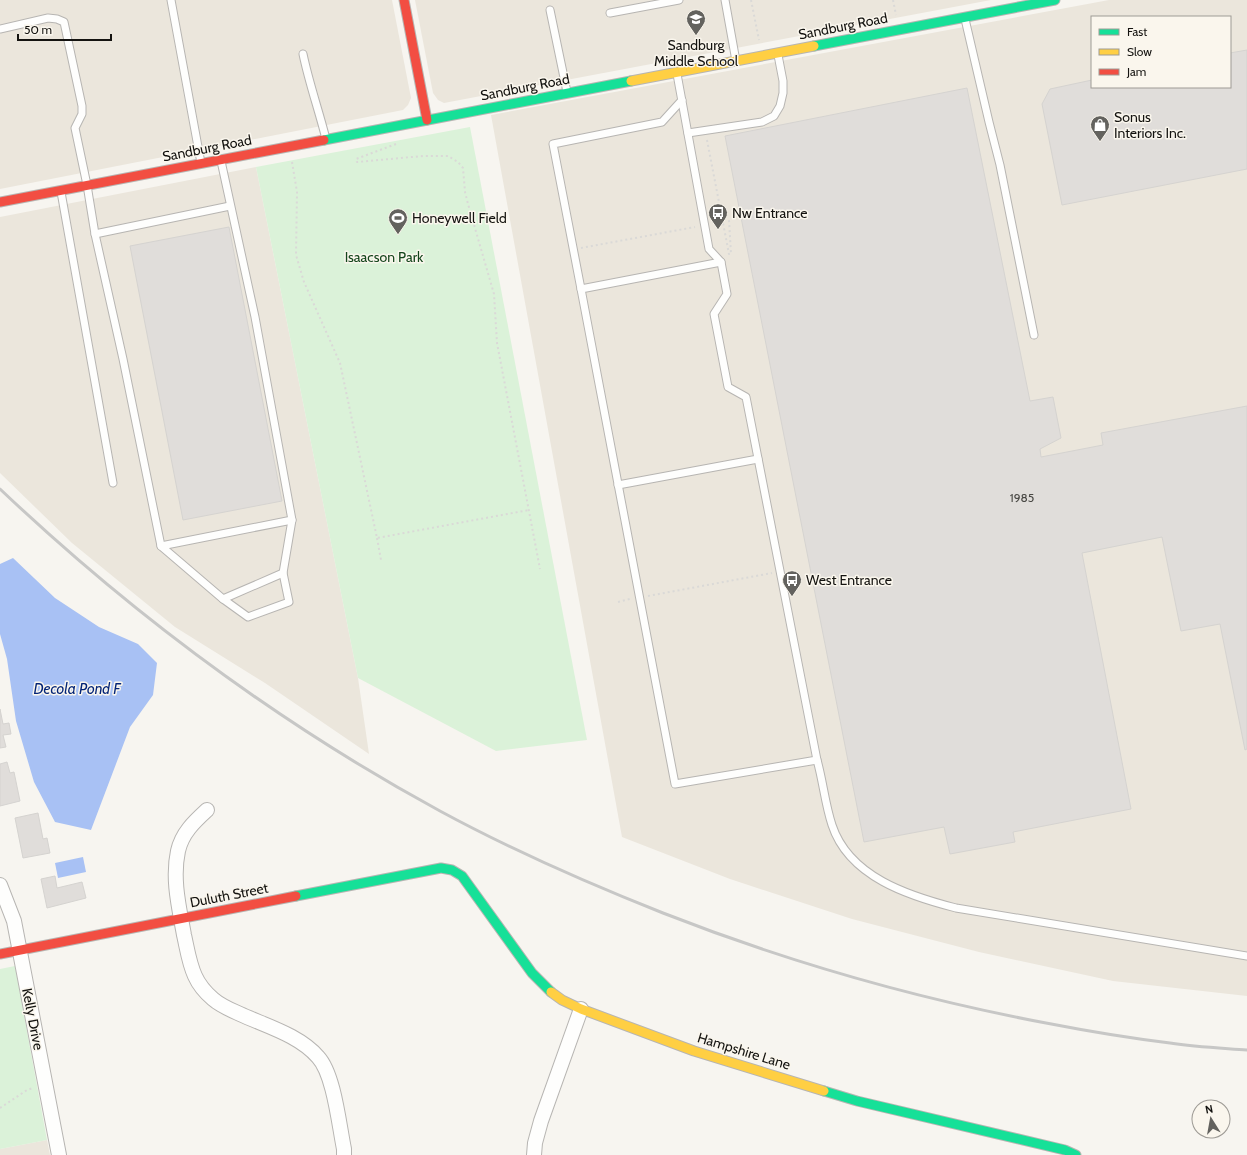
<svg xmlns="http://www.w3.org/2000/svg" width="1247" height="1155" font-family="Cabin,sans-serif">
<style>
.built{fill:#ebe6dc;fill-rule:evenodd}
.green{fill:#dbf2d9}
.water{fill:#a8c1f4}
.building{fill:#e0ddda;stroke:#d5d3d0}
.lines{fill:none;stroke-linecap:round;stroke-linejoin:round}
.lane-casing{stroke:#b7b5b2;stroke-width:9}
.street-casing{stroke:#b7b5b2;stroke-width:16}
.fast-casing{stroke:#b7b5b2;stroke-width:11}
.slow-casing{stroke:#b7b5b2;stroke-width:11}
.jam-casing{stroke:#b7b5b2;stroke-width:11}
.path{stroke:#dad9d7;stroke-width:2;stroke-dasharray:2 3;stroke-linecap:butt}
.lane{stroke:#fefefd;stroke-width:7}
.street{stroke:#fefefd;stroke-width:14}
.fast{stroke:#16e098;stroke-width:9}
.slow{stroke:#ffcf43;stroke-width:9}
.jam{stroke:#f24e42;stroke-width:9}
.rail{stroke:#c7c7c6;stroke-width:3}
.labels{text-anchor:middle;dominant-baseline:central;stroke-width:3;stroke-linejoin:round;paint-order:stroke}
.number-label{font-size:12px;fill:#494844}
.street-label{font-size:14px;fill:#141310;stroke:#faf6ed}
.poi-label{font-size:14px;fill:#141310;stroke:#faf6ed;text-anchor:start}
.park-label{font-size:14px;fill:#14461c;stroke:#faf6ed}
.water-label{font-size:15px;font-style:italic;fill:#032476;stroke:#faf6ed}
</style>
<rect width="100%" height="100%" fill="#f7f5f0"/>
<g class="built">
<polygon points="0,0 392,0 411,98 408,105 403,110 0,189"/>
<polygon points="415,0 991,0 444,103 438,100 433,93"/>
<path d="M1109,0H1247V996L1113,981L979,952L852,919L730,879L622,837L491,115ZM1092,17H1230V87H1092Z"/>
<polygon points="256,167 358,678 369,754 265,683 175,627 72,543 0,473 0,217"/>
<polygon points="47,1140 50,1155 0,1155 0,1149"/>
</g>
<g class="green">
<polygon points="470,127 587,740 496,751 358,678 256,167"/>
<polygon points="15,966 47,1140 0,1149 0,969"/>
</g>
<g class="water">
<polygon points="13,558 55,598 99,627 138,644 157,663 153,695 130,727 91,830 55,822 34,782 16,721 7,659 0,634 0,564"/>
<polygon points="83,857 86,872 58,878 55,863"/>
</g>
<g class="building">
<polygon points="1247,50 1247,169 1062,205 1042,104 1050,89 1092,80 1092,87 1230,87 1230,53"/>
<polygon points="967,88 1030,401 1053,397 1061,438 1040,449 1041,457 1103,445 1101,433 1247,406 1247,749 1245,750 1220,624 1181,631 1162,537 1082,553 1131,809 1013,832 1015,842 950,854 944,827 864,842 725,136"/>
<polygon points="229,227 282,501 183,520 130,246"/>
<polygon points="0,709 3,724 9,723 11,734 3,735 6,747 0,748"/>
<polygon points="7,762 10,773 14,772 20,801 0,806 0,764"/>
<polygon points="38,813 43,839 47,838 50,853 23,858 15,818"/>
<polygon points="55,876 57,888 82,882 86,898 47,908 41,879"/>
</g>
<g class="lines">
<g class="lane-casing">
<g id="lane">
<polyline points="171,0 201,163"/>
<polyline points="725,0 736,61"/>
<polyline points="550,10 567,92"/>
<polyline points="610,13 679,0"/>
<polyline points="965,19 989,122 1000,165 1034,335"/>
<polyline points="0,29 48,18 57,19 64,22 82,106 82,114 75,128 87,185 95,234 123,359 161,546 223,599 283,573 292,520 255,317 221,161"/>
<path d="M303,54C309,83 319,111 326,139"/>
<path d="M677,74L709,249L721,262L727,294L714,314L728,387L746,397L817,760C823,781 825,804 832,825C849,877 909,896 956,908L1247,956"/>
<polyline points="682,100 662,122 553,144 581,289 721,262"/>
<polyline points="688,133 762,122 774,116 780,106 783,93 783,81 778,55"/>
<polyline points="61,192 113,483"/>
<polyline points="95,234 230,206"/>
<polyline points="581,289 675,784 817,760"/>
<polyline points="618,485 758,459"/>
<polyline points="161,546 292,520"/>
<polyline points="223,599 248,617 289,602 283,573"/>
</g>
</g>
<g class="street-casing">
<g id="street">
<path d="M207,810C194,822 182,833 178,851C172,879 179,907 184,935C187,948 189,963 195,976C199,985 206,993 213,999C221,1006 231,1010 240,1014C266,1026 299,1035 318,1057C334,1074 339,1125 344,1149V1155"/>
<polyline points="0,885 14,921 59,1155"/>
<polyline points="534,1155 535,1143 541,1121 581,1009"/>
</g>
</g>
<g class="fast-casing">
<g id="fast">
<polyline points="814,46 1055,0"/>
<polyline points="324,140 631,81"/>
<polyline points="296,896 441,868 452,870 462,876 532,973 551,992"/>
<polyline points="824,1091 857,1101 1065,1150 1076,1155"/>
</g>
</g>
<g class="slow-casing">
<g id="slow">
<polyline points="631,81 814,46"/>
<polyline points="551,992 562,1000 581,1009 694,1051 824,1091"/>
</g>
</g>
<g class="jam-casing">
<g id="jam">
<polyline points="404,0 427,120"/>
<polyline points="0,202 324,140"/>
<polyline points="0,954 296,896"/>
</g>
</g>
<g class="path">
<polyline points="751,0 759,40"/>
<polyline points="893,0 896,15"/>
<polyline points="707,140 729,254 731,254 729,220"/>
<polyline points="396,144 356,159 357,162 423,156 448,156 458,162 463,168 465,192 468,204 494,294 497,343 540,569"/>
<polyline points="292,162 297,192 296,255 304,282 340,363 377,538 529,510"/>
<polyline points="713,223 722,221"/>
<polyline points="581,248 695,227"/>
<polyline points="377,538 381,560"/>
<polyline points="648,596 772,573"/>
<polyline points="618,602 630,599"/>
<polyline points="0,1108 27,1090 33,1088"/>
</g>
<use href="#lane" class="lane"/>
<use href="#street" class="street"/>
<use href="#fast" class="fast"/>
<use href="#slow" class="slow"/>
<use href="#jam" class="jam"/>
<path class="rail" d="M0,489C132,614 280,724 440,811C512,850 587,883 663,913C788,962 914,998 1046,1023C1087,1031 1129,1038 1170,1043C1196,1047 1221,1048 1247,1050"/>
</g>
<defs>
<g id="school-pin" transform="scale(1)"><path d="M0 17L-7.5 6A9.5 9.5 0 1 1 7.5 6Z" fill="#63625e" stroke="#faf6ed"/><path d="M0-5L7-2L0 1L-7-2ZM-4 1L0 2.5L4 1V4Q0 6-4 4Z" fill="#fff"/></g>
<g id="shop-pin" transform="scale(1)"><path d="M0 17L-7.5 6A9.5 9.5 0 1 1 7.5 6Z" fill="#63625e" stroke="#faf6ed"/><path d="M-5-2.5h2.3a2.7 3.5 0 0 1 5.4 0H5L5.5 6h-11ZM-1.5-2.5h3a1.5 2.3 0 0 0-3 0Z" fill="#fff"/></g>
<g id="bus-pin" transform="scale(1)"><path d="M0 17L-7.5 6A9.5 9.5 0 1 1 7.5 6Z" fill="#63625e" stroke="#faf6ed"/><path d="M-5-6H5V4H4V6H2V4H-2V6H-4V4H-5ZM-3.5-4V0h7V-4ZM-3.5 1.2v1.5H-2V1.2ZM2 1.2v1.5H3.5V1.2Z" fill="#fff"/></g>
<g id="stadium-pin" transform="scale(1)"><path d="M0 17L-7.5 6A9.5 9.5 0 1 1 7.5 6Z" fill="#63625e" stroke="#faf6ed"/><path d="M0-5a6.5 5 0 1 0 0 10a6.5 5 0 1 0 0-10ZM-3.5-1.8h7v3.6h-7Z" fill="#fff"/></g>
</defs>
<g fill-rule="evenodd">
<use href="#school-pin" x="696" y="19"/>
<use href="#shop-pin" x="1100" y="125"/>
<use href="#bus-pin" x="718" y="213"/>
<use href="#stadium-pin" x="398" y="218"/>
<use href="#bus-pin" x="792" y="580"/>
</g>
<g class="labels">
<g class="number-label">
<text x="1022" y="497">1985</text>
</g>
<g class="street-label">
<text transform="translate(843 26) rotate(-11)">Sandburg Road</text>
<text transform="translate(525 87) rotate(-11)">Sandburg Road</text>
<text transform="translate(207 148) rotate(-11)">Sandburg Road</text>
<text transform="translate(229 895) rotate(-11)">Duluth Street</text>
<text transform="translate(33 1019) rotate(79)">Kelly Drive</text>
<text transform="translate(744 1051) rotate(17)">Hampshire Lane</text>
</g>
<g class="poi-label">
<text x="696" y="45" text-anchor="middle">Sandburg<tspan x="696" dy="16">Middle School</tspan></text>
<text x="1114" y="117">Sonus<tspan x="1114" dy="16">Interiors Inc.</tspan></text>
<text x="732" y="213">Nw Entrance</text>
<text x="412" y="218">Honeywell Field</text>
<text x="806" y="580">West Entrance</text>
</g>
<g class="park-label">
<text x="384" y="257">Isaacson Park</text>
</g>
<g class="water-label">
<text x="77" y="689">Decola Pond F</text>
</g>
</g>
<rect x="1091" y="16" width="140" height="72" fill="#faf6ed" stroke="#9e9b95"/>
<rect x="1099" y="29" width="20" height="6" fill="#16e098" stroke="#9e9b95"/>
<text x="1127" y="36" font-size="12" fill="#141310">Fast</text>
<rect x="1099" y="49" width="20" height="6" fill="#ffcf43" stroke="#9e9b95"/>
<text x="1127" y="56" font-size="12" fill="#141310">Slow</text>
<rect x="1099" y="69" width="20" height="6" fill="#f24e42" stroke="#9e9b95"/>
<text x="1127" y="76" font-size="12" fill="#141310">Jam</text>
<g transform="translate(1211 1119) rotate(349)"><circle r="19" fill="#faf6ed" stroke="#9e9b95"/>
<path d="M0-3L7 15L0 10L-7 15Z" fill="#63625e"/>
<text y="-6" font-size="11" font-weight="bold" text-anchor="middle" fill="#141310">N</text>
</g>
<path d="M18 34v6h93v-6" fill="none" stroke="#141310" stroke-width="2"/>
<text x="24" y="34" font-size="12" fill="#141310" stroke="#faf6ed" stroke-width="3" paint-order="stroke">50 m</text>
</svg>
